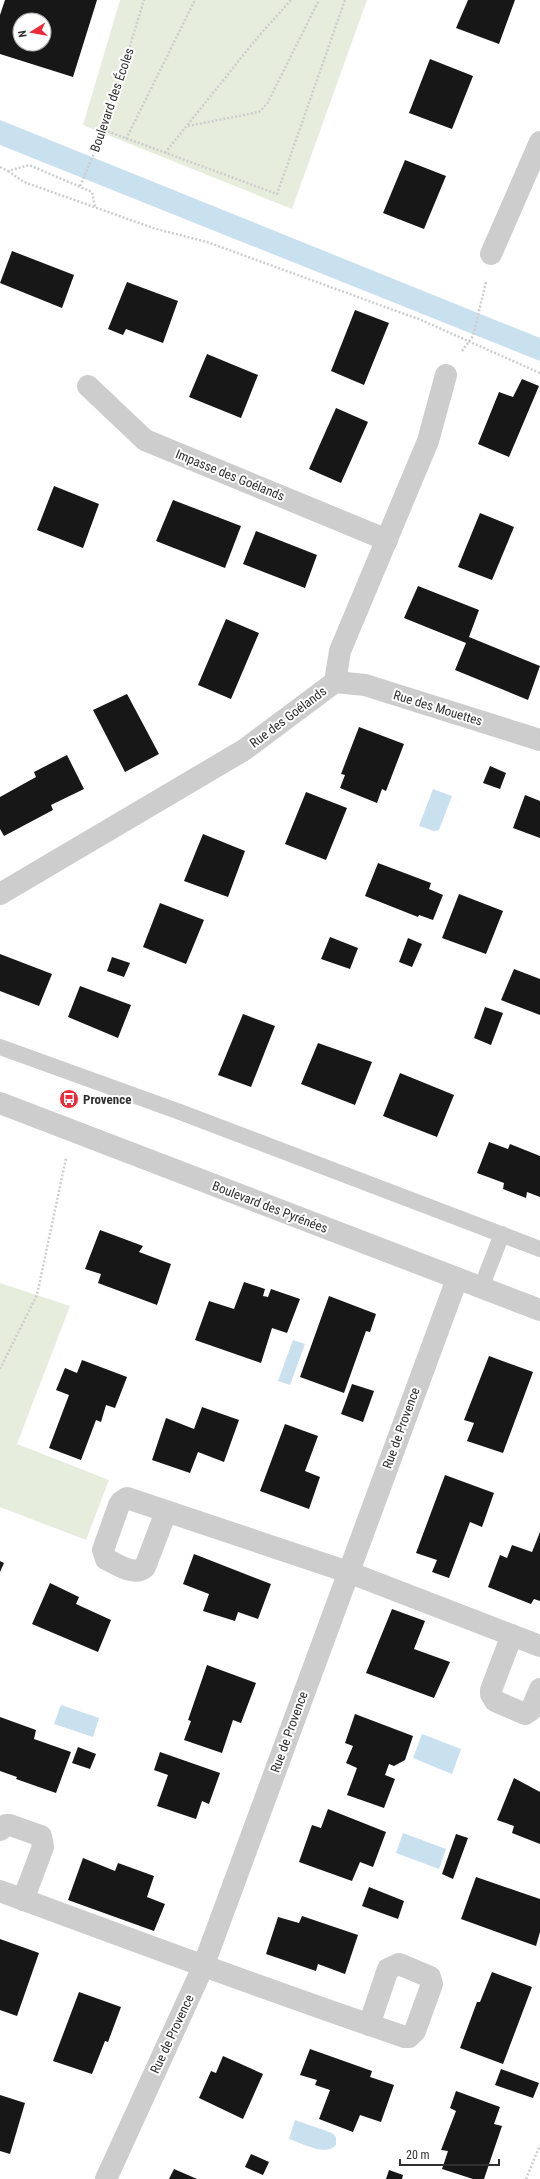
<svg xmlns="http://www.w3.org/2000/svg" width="540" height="2179" font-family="'Roboto Condensed',sans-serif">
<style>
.green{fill:#e6eddd}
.water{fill:#c9e0ee}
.building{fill:#171717;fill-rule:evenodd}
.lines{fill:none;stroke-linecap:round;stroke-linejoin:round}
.path{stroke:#cdcdcd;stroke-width:2.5;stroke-dasharray:2 2;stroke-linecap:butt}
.service{stroke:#cdcdcd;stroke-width:16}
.minor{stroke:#cdcdcd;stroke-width:22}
.tertiary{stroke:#cdcdcd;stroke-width:22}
.labels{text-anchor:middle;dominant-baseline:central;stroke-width:4;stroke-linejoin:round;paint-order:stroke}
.street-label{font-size:13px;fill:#303030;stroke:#fff}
.poi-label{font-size:13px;font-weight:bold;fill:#303030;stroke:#fff;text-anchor:start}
</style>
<rect width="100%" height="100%" fill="#fff"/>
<g class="green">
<polygon points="120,0 367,0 292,209 83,125"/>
<polygon points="0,1283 70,1306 17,1444 109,1480 86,1540 0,1507"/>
</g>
<g class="water">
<polygon points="0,120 540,338 540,361 0,145"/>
<polygon points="433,789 452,796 439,830 434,831 419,826"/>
<polygon points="293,1340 305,1344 290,1385 278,1381"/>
<polygon points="61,1705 99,1718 93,1737 54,1724"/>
<polygon points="422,1734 461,1749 452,1774 413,1758"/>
<polygon points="403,1833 446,1849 439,1869 396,1853"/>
<path d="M295,2120L332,2133L336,2137V2145C325,2157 302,2143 289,2139Z"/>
</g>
<g class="building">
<path d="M5,0H97L73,77L0,54V15ZM20,20H44V44H20Z"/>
<polygon points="468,0 515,0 499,44 456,28"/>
<polygon points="430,59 473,76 452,129 409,113"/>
<polygon points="405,160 446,176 424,229 383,213"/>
<polygon points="12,251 74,275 62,308 0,283"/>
<polygon points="127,282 178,301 163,343 126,329 123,335 108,329"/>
<polygon points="355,310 389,323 364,385 331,371"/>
<polygon points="207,354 258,375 241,418 189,397"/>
<polygon points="522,379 539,386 509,457 478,444 499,392 513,397"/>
<polygon points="336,408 368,422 341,483 309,469"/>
<polygon points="54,486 99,504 83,548 37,530"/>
<polygon points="173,500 241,526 225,568 156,541"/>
<polygon points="480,513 514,527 492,580 458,567"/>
<polygon points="256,531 317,555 305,588 243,564"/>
<polygon points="418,586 479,610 469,637 540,666 528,700 455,670 466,643 404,618"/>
<polygon points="226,619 259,633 231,699 198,685"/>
<polygon points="127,694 159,754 125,772 93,710"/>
<polygon points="359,727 404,744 386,791 382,789 377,803 340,788 345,775 341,774"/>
<polygon points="67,755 84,789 51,805 53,810 4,836 0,829 0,797 36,777 34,772"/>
<polygon points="490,766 506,773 500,789 483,783"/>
<polygon points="306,792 347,808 326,860 285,844"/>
<polygon points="525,795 540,801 540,838 513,828"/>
<polygon points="203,834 245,851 228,897 184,881"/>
<polygon points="378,863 431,883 429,889 443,895 433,920 419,915 418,917 365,896"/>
<polygon points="459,894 503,911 486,954 442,938"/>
<polygon points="160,903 204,920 186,964 143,947"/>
<polygon points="330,937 358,948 350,969 321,959"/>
<polygon points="408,938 422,944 412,967 399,962"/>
<polygon points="0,954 52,974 39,1006 0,991"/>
<polygon points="112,957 130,963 124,977 107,971"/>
<polygon points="514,969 540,979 540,1015 501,1000"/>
<polygon points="80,986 131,1005 118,1038 68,1017"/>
<polygon points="485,1007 503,1013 491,1045 474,1038"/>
<polygon points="243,1014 275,1026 251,1087 218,1075"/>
<polygon points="318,1043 372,1062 355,1105 301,1084"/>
<polygon points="400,1073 454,1095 437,1137 383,1116"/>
<polygon points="489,1142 508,1149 510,1144 540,1156 540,1197 527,1192 526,1198 503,1189 504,1183 477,1173"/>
<polygon points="100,1230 143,1246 139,1252 171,1264 157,1305 98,1283 101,1274 85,1269"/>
<polygon points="244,1282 265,1289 263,1296 268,1297 271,1289 300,1299 287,1333 272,1328 261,1363 195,1340 209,1301 234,1309"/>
<polygon points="329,1296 376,1314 370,1332 366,1331 344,1393 300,1377"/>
<polygon points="489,1356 533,1372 503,1453 467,1441 474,1423 464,1420"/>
<polygon points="82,1360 127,1377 115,1408 106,1405 101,1422 96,1420 81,1460 49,1448 69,1395 56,1390 65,1368 77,1373"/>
<polygon points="352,1384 374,1391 363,1422 341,1414"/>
<polygon points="202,1407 239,1420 224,1462 198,1452 190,1473 152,1460 166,1418 194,1429"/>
<polygon points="285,1424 318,1436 305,1471 320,1477 309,1509 260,1491"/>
<polygon points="445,1475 494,1493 482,1527 470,1522 449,1578 432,1572 437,1560 416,1553"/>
<polygon points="540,1532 540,1601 534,1599 531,1604 488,1587 500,1555 507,1558 512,1545 532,1552"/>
<polygon points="194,1554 271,1584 258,1619 238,1612 235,1621 203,1611 209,1594 183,1584"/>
<polygon points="0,1561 4,1563 0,1572"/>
<polygon points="50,1583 79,1597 76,1604 111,1620 98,1652 32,1624"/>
<polygon points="392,1609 425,1621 414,1649 450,1662 434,1698 366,1673"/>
<polygon points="207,1665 256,1683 241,1723 233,1720 222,1753 184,1740 191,1721 188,1720"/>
<polygon points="355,1714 413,1736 405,1760 394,1766 389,1764 385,1775 395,1779 384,1808 347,1795 357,1768 346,1763 353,1746 345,1743"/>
<polygon points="0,1717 36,1730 34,1739 71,1752 56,1793 16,1779 17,1777 0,1771"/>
<polygon points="78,1747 96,1754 90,1769 72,1763"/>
<polygon points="160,1752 220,1773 209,1804 202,1801 196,1819 157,1806 168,1775 154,1770"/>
<polygon points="514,1778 540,1792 540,1844 512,1833 514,1826 497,1820"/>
<polygon points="328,1809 386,1832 373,1867 360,1862 352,1881 299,1862 312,1825 321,1828"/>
<polygon points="456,1834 468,1838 453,1879 442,1874"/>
<polygon points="83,1858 115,1871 118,1863 154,1876 147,1897 165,1904 154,1931 68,1900"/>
<polygon points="476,1877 540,1899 540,1932 536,1946 461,1919"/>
<polygon points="369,1887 404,1901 398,1919 362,1906"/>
<polygon points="302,1916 358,1935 345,1974 318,1964 316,1971 266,1954 278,1917 299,1923"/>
<polygon points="0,1939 39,1953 17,2016 0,2010"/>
<polygon points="492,1972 532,1987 503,2064 460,2048 477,2002 480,2002"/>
<polygon points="79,1992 121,2007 108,2042 105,2041 92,2074 53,2061"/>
<polygon points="310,2049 372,2071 370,2077 394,2085 381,2122 360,2115 353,2132 319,2119 330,2090 315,2085 317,2080 300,2075"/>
<polygon points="223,2056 263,2074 243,2119 199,2098 211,2071 216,2073"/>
<polygon points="501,2069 539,2083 533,2098 495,2085"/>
<polygon points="456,2091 500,2107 494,2124 502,2126 484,2179 473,2179 442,2169 448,2151 441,2150 456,2111 450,2108"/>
<polygon points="0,2095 25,2103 10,2154 0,2151"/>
<polygon points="251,2154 269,2162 263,2175 245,2167"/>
<polygon points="174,2169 197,2179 169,2179"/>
<polygon points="389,2170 403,2175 402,2179 386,2179"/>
</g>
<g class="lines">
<g class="path">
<polyline points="188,126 259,112 267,104 319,0"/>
<polyline points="104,130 277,194 345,0"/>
<polyline points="126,139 195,0"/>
<polyline points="165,153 257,38 291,0"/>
<polyline points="0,167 8,171 29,165 92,192 95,207"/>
<polyline points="8,171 24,182 153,228 207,242 421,320 540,373"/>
<polyline points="80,186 104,130 144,0"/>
<polyline points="462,351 473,336 486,282"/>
<polyline points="0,1369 37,1295 66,1158"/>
<polyline points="526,2179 540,2145"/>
</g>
<g class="service">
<polyline points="0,1047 180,1112 540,1249"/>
<polyline points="481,1288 502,1234"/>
</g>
<g class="minor">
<polyline points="491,254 540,142"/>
<polyline points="88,386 145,440 387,540"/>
<polyline points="335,682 365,685 540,740"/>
<polyline points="0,894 244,750 335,682 340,651 428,441 446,375"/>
<path d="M166,1512L145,1567C134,1577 117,1564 106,1559L103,1550L119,1505L121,1502L127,1498L348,1572L540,1646"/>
<polyline points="512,1635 491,1690 491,1694 495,1701 525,1714 531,1710 540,1689"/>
<polyline points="0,1830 6,1825 10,1825 41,1836 43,1847 23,1900"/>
<path d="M0,1891C135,1941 269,1991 405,2037H409L415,2031L432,1984L430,1977L399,1964L388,1969L369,2025"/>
<polyline points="106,2179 203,1967 457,1279"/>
</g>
<polyline class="tertiary" points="0,1103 540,1310"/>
</g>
<defs>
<g id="bus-disc" transform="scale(1)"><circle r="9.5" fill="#ee2a3a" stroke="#fff"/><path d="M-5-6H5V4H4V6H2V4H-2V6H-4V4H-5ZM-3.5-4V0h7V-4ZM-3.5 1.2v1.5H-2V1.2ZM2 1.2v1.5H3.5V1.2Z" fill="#fff"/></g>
</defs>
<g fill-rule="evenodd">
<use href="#bus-disc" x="69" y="1099"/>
</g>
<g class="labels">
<g class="street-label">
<text transform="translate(112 100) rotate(-71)">Boulevard des Écoles</text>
<text transform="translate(230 475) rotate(22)">Impasse des Goélands</text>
<text transform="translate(438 708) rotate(17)">Rue des Mouettes</text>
<text transform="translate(288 717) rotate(-37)">Rue des Goélands</text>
<text transform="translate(270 1207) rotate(21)">Boulevard des Pyrénées</text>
<text transform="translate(401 1428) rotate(-70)">Rue de Provence</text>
<text transform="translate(289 1732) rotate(-70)">Rue de Provence</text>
<text transform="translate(172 2034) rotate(-65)">Rue de Provence</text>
</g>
<g class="poi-label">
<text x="83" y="1099">Provence</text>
</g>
</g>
<g transform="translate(32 32) rotate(259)"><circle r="19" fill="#ffffff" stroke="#acacac"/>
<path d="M0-3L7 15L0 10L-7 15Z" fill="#ee2a3a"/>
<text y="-6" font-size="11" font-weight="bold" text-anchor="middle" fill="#303030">N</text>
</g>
<path d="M400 2159v6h99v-6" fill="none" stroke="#303030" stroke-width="2"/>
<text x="406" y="2159" font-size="12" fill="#303030" stroke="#ffffff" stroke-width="3" paint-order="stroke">20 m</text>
</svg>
